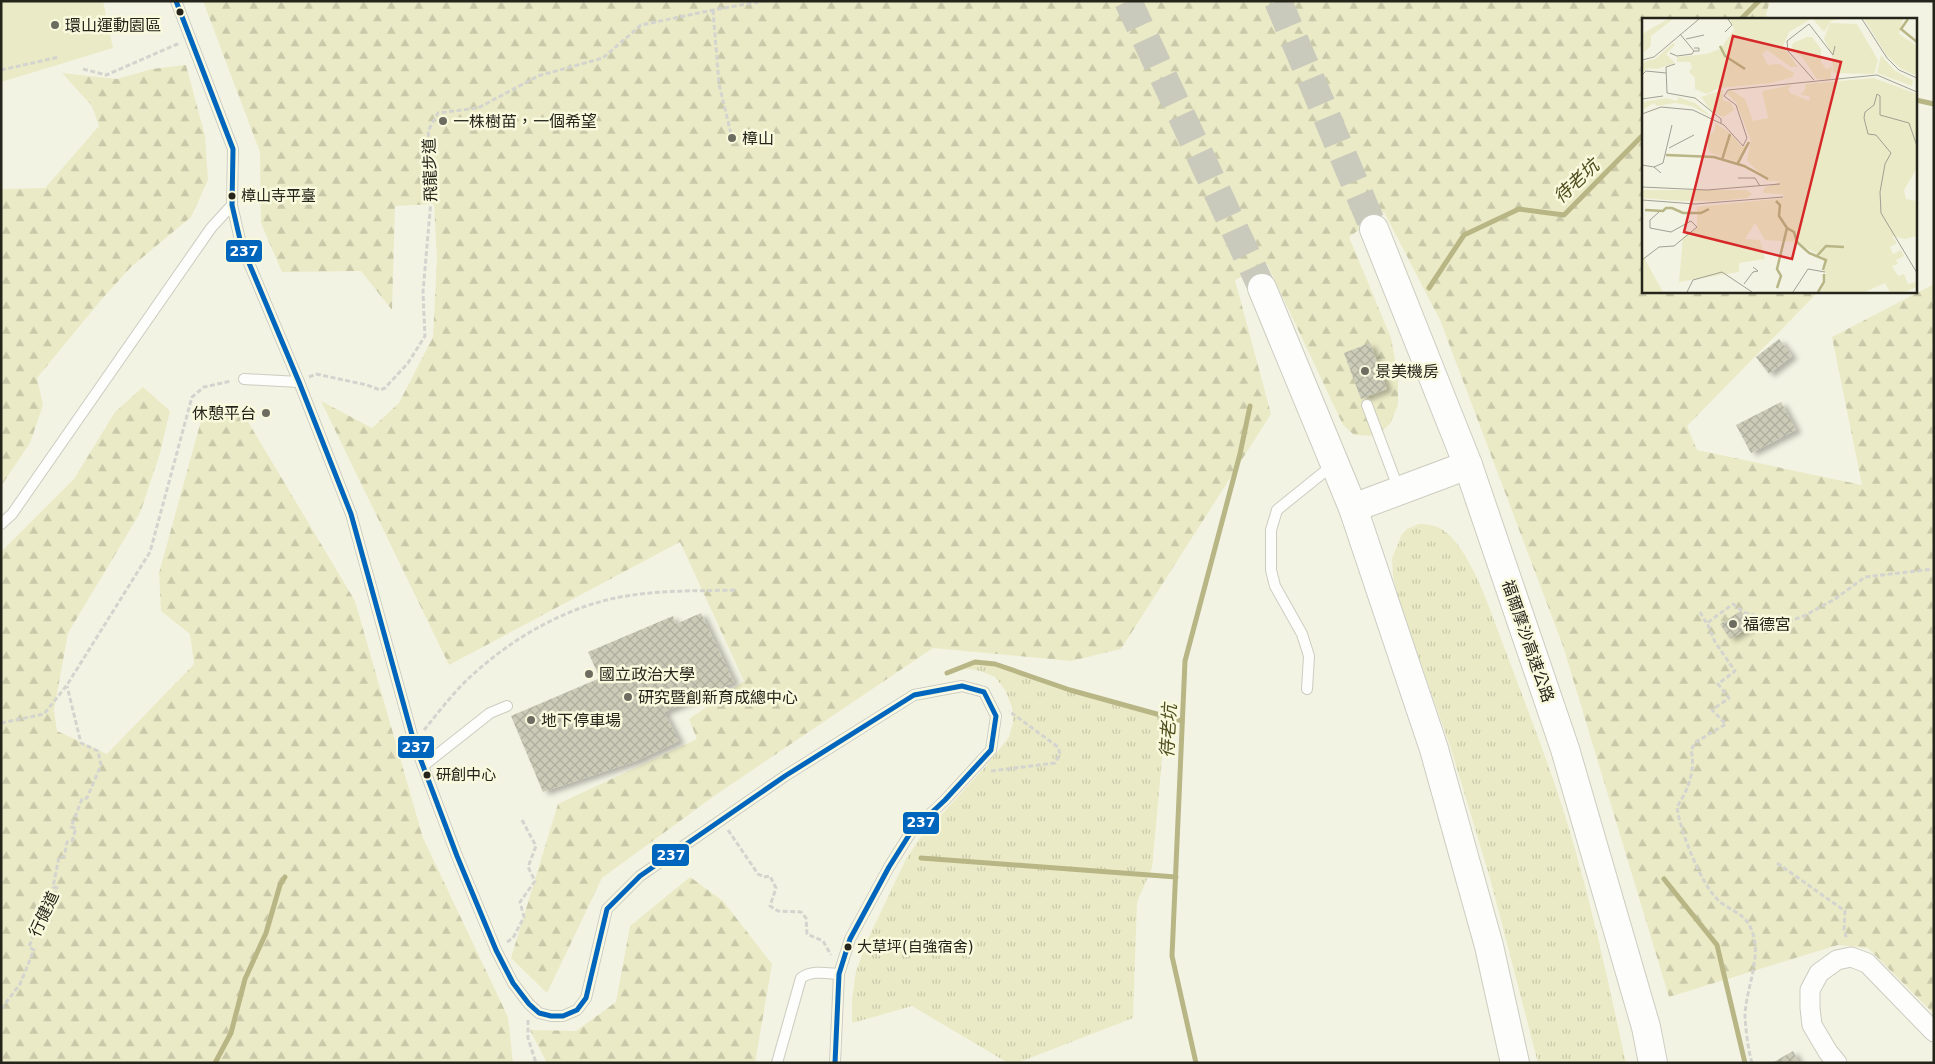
<svg xmlns="http://www.w3.org/2000/svg" width="1935" height="1064" font-family="'DejaVu Sans','Noto Sans TC',sans-serif">
<style>
.grass{fill:url(#grass-tufts)}
.forest{fill:url(#forest-firs)}
.pitch{fill:#ebeac6}
.lines{fill:none;stroke-linecap:round;stroke-linejoin:round}
.stream{stroke:#b8b685;stroke-width:5}
.building{fill:url(#building-cross-hatch);filter:url(#shadow)}
.motorway-tunnel{stroke:#cacabc;stroke-width:28;stroke-dasharray:28 14;stroke-linecap:butt}
.service-casing{stroke:#ccccc0;stroke-width:12}
.minor-casing{stroke:#ccccc0;stroke-width:21}
.motorway-casing{stroke:#ccccc0;stroke-width:30}
.path{stroke:#d4d4cf;stroke-width:3;stroke-dasharray:5 2.5;stroke-linecap:butt}
.service{stroke:#fdfdfb;stroke-width:10}
.minor{stroke:#fdfdfb;stroke-width:19}
.motorway{stroke:#fdfdfb;stroke-width:28}
.bus-1-casing{stroke:#f9f9de;stroke-width:9}
.bus-1{stroke:#0065bd;stroke-width:5}
.bus-dot{fill:#24241b;stroke:#f9f9de;stroke-width:2}
.poi-dot{fill:#6c6c61;stroke:#f9f9de;stroke-width:2}
.labels{text-anchor:middle;dominant-baseline:central;stroke-width:5;stroke-linejoin:round;paint-order:stroke}
.bus-label{font-size:15px;fill:#24241b;stroke:#f9f9de;text-anchor:start}
.poi-label{font-size:16px;fill:#24241b;stroke:#f9f9de;text-anchor:start}
.street-label{font-size:16px;fill:#24241b;stroke:#f9f9de}
.water-label{font-size:18px;font-style:italic;fill:#4f4d1c;stroke:#f9f9de}
.inset-river{fill:none;stroke:#b8b685;stroke-width:2.5}
.inset-road{fill:none;stroke:#a0a094;stroke-width:1}
.view{fill:#d62828;fill-opacity:0.15;stroke:#d62828;stroke-width:2.5}
.inset-edge{fill:none;stroke:#24241b;stroke-width:2.5}
.line-badge{stroke:#f9f9de;stroke-width:2}
.badge-label{font-size:14px;text-anchor:middle;font-weight:bold;fill:#fff}
</style>
<defs>
<pattern id="grass-tufts" width="24" height="20" patternUnits="userSpaceOnUse" patternTransform="scale(1.25)"><rect width="24" height="20" fill="#ebeac6"/><path d="M3 7l-1-3M5 7V3M7 7l1-3M15 17l-1-3M17 17v-4M19 17l1-3" fill="none" stroke="#c9c9aa"/></pattern>
<pattern id="forest-firs" width="22" height="20" patternUnits="userSpaceOnUse" patternTransform="scale(1.25)"><rect width="22" height="20" fill="#ebeac6"/><path d="M5 1l3.5 6h-7zM16 11l3.5 6h-7z" fill="#c9c9aa"/></pattern>
<pattern id="building-cross-hatch" width="8" height="8" patternUnits="userSpaceOnUse" patternTransform="scale(1.25)"><rect width="8" height="8" fill="#cbcbb8"/><path d="M0 0l8 8M0 8l8-8" fill="none" stroke="#aeae9e"/></pattern>
<filter id="shadow"><feDropShadow dx="5.5" dy="3" stdDeviation="2.5" flood-color="#0004"/></filter>
</defs>
<rect width="100%" height="100%" fill="#f3f3e4"/>
<g class="grass">
<path d="M1419,524C1430,524 1439,526 1447,533C1474,556 1493,619 1506,652C1531,719 1558,786 1577,856C1596,924 1611,994 1626,1063H1538L1490,878L1452,752L1401,606L1393,577L1392,558L1402,534L1407,529Z"/>
<polygon points="980,663 994,665 1065,690 1166,716 1152,868 1137,902 1133,1018 1017,1063 1008,1063 912,1006 852,1023 852,1000 856,971 868,939 905,861 920,838 986,766 1009,737 1013,722 1012,707 1005,690 995,677 980,671 969,669 956,670 968,665"/>
</g>
<g class="forest">
<polygon points="203,1 1770,1 1766,14 1767,19 1644,19 1644,291 1819,291 1687,426 1697,450 1862,485 1832,337 1934,284 1934,1014 1868,948 1838,945 1669,997 1563,646 1440,320 1384,212 1349,237 1391,338 1398,375 1398,405 1390,424 1376,436 1354,435 1343,425 1267,264 1235,280 1271,414 1121,649 1071,661 933,648 717,794 602,878 547,993 511,958 558,804 697,739 689,719 744,681 680,542 449,665 321,401 372,428 399,403 433,337 437,258 434,204 395,206 392,310 361,271 282,272 261,223 260,152"/>
<polygon points="186,65 205,136 208,180 191,217 131,267 101,300 37,378 43,405 30,443 1,486 1,189 45,188 99,126 92,106 62,73 117,79 152,69"/>
<polygon points="143,387 170,411 160,453 140,513 68,633 54,710 57,731 107,754 194,664 190,634 161,611 159,573 204,410 241,410 355,601 423,838 508,1017 513,1063 1,1063 1,552 74,479 115,412"/>
<polygon points="690,877 723,901 772,964 755,1063 547,1063 530,1030 576,1031 616,1002 630,926"/>
</g>
<polygon class="pitch" points="1,1 103,1 113,48 1,82"/>
<g class="lines">
<g class="stream">
<polyline points="1741,19 1759,1"/>
<polyline points="1916,100 1934,104"/>
<polyline points="1429,288 1464,235 1519,209 1564,215 1644,134"/>
<polyline points="947,673 975,662 995,664 1070,690 1182,721"/>
<polyline points="921,858 1176,877"/>
<polyline points="1664,879 1717,945 1745,1063"/>
<polyline points="215,1063 231,1033 245,979 266,933 280,885 285,877"/>
<polyline points="1196,1063 1172,956 1185,661 1240,454 1250,406"/>
</g>
</g>
<g class="building">
<polygon points="1779,339 1792,356 1769,374 1756,357"/>
<polygon points="1370,343 1387,389 1361,399 1344,353"/>
<polygon points="1781,402 1796,430 1751,453 1736,425"/>
<polygon points="1741,611 1751,627 1730,639 1720,624"/>
<polygon points="701,613 734,682 664,712 679,741 636,761 543,792 511,716 600,678 588,652 673,616 676,624"/>
<polygon points="1793,1051 1799,1063 1772,1063"/>
</g>
<g class="lines">
<g class="motorway-tunnel">
<polyline points="1128,1 1262,288"/>
<polyline points="1278,1 1374,229"/>
</g>
<g class="service-casing">
<g id="service">
<polyline points="176,1 233,149 232,205 241,244 299,382 351,514 414,742 457,856 496,950 513,983 529,1004 539,1013 551,1016 563,1016 577,1010 586,998 607,909 640,876 785,776 914,695 962,686 984,692 996,716 991,750 945,800 911,832 889,867 850,939 839,974 835,1063"/>
<polyline points="244,379 299,382"/>
<polyline points="1367,405 1399,490"/>
<polyline points="1,524 12,514 211,228 232,205"/>
<polyline points="1307,689 1309,656 1302,634 1275,586 1271,570 1271,530 1277,510 1334,464"/>
<polyline points="423,766 490,713 507,706"/>
<path d="M777,1063L801,978C812,970 825,973 839,974"/>
</g>
</g>
<g class="minor-casing">
<polyline id="minor" points="1837,1063 1828,1052 1812,1025 1810,1008 1810,990 1819,973 1837,960 1851,957 1867,963 1934,1032"/>
</g>
<g class="motorway-casing">
<g id="motorway">
<polyline points="1374,229 1468,465 1565,749 1646,1027 1653,1063"/>
<polyline points="1262,288 1353,508 1434,749 1489,946 1515,1063"/>
<polyline points="1353,508 1468,465"/>
</g>
</g>
<g class="path">
<polyline points="713,10 719,84 732,138"/>
<polyline points="83,69 106,75 180,43"/>
<polyline points="1,70 59,57"/>
<polyline points="309,377 316,374 367,385 380,390 385,388 408,363 425,336 423,292 433,177 428,131 438,113 478,108 538,76 603,58 641,25 713,10 764,1"/>
<polyline points="1700,612 1707,624"/>
<polyline points="1,723 44,714 67,685 150,552 192,397 204,387 231,381"/>
<path d="M424,730C438,713 452,694 469,678C514,636 572,603 633,595C667,590 702,591 736,590"/>
<polyline points="991,771 1055,763 1060,754 1058,747 1009,711"/>
<polyline points="728,830 758,874 764,877 770,876 776,888 770,906 778,911 801,912 806,918 807,934 823,941 831,955"/>
<polyline points="1777,863 1845,911 1844,930 1847,940"/>
<polyline points="507,942 513,938 524,917 520,902 535,881 528,867 536,846 522,820"/>
<polyline points="1,1009 20,984 34,950 29,947 40,918 45,919 57,888 53,887 59,857 64,857 67,842 72,841 76,828 71,827 82,799 87,798 101,765 98,751 81,743 67,686"/>
<polyline points="528,1020 528,1038 536,1063"/>
<path d="M1752,1063C1748,1049 1746,1032 1745,1017C1745,988 1766,951 1748,923C1741,912 1727,909 1718,900C1701,884 1680,831 1677,807C1688,790 1696,770 1691,750L1696,742L1726,724L1712,710L1729,698L1718,684L1735,671L1715,642L1707,623L1733,604L1745,613L1787,622L1804,616L1835,599L1865,577L1934,569"/>
</g>
<use href="#service" class="service"/>
<use href="#minor" class="minor"/>
<use href="#motorway" class="motorway"/>
<g class="bus-1-casing">
<polyline id="bus-1" points="176,1 233,149 232,205 241,244 299,382 351,514 414,742 457,856 496,950 513,983 529,1004 539,1013 551,1016 563,1016 577,1010 586,998 607,909 640,876 785,776 914,695 962,686 984,692 996,716 991,750 945,800 911,832 889,867 850,939 839,974 835,1063"/>
</g>
<use href="#bus-1" class="bus-1"/>
</g>
<g class="bus-dot">
<circle cx="180" cy="12" r="4.5"/>
<circle cx="232" cy="196" r="4.5"/>
<circle cx="427" cy="775" r="4.5"/>
<circle cx="848" cy="947" r="4.5"/>
</g>
<g class="poi-dot">
<circle cx="55" cy="25" r="5"/>
<circle cx="443" cy="121" r="5"/>
<circle cx="732" cy="138" r="5"/>
<circle cx="1365" cy="371" r="5"/>
<circle cx="266" cy="413" r="5"/>
<circle cx="1733" cy="624" r="5"/>
<circle cx="589" cy="674" r="5"/>
<circle cx="628" cy="697" r="5"/>
<circle cx="531" cy="720" r="5"/>
</g>
<g class="labels">
<g class="bus-label">
<text x="241" y="196">樟山寺平臺</text>
<text x="436" y="775">研創中心</text>
<text x="857" y="947">大草坪(自強宿舍)</text>
</g>
<g class="poi-label">
<text x="65" y="25">環山運動園區</text>
<text x="453" y="121">一株樹苗，一個希望</text>
<text x="742" y="138">樟山</text>
<text x="1375" y="371">景美機房</text>
<text x="256" y="413" text-anchor="end">休憩平台</text>
<text x="1743" y="624">福德宮</text>
<text x="599" y="674">國立政治大學</text>
<text x="638" y="697">研究暨創新育成總中心</text>
<text x="541" y="720">地下停車場</text>
</g>
<g class="street-label">
<text transform="translate(430 170) rotate(-92)">飛龍步道</text>
<text transform="translate(1528 641) rotate(71)">福爾摩沙高速公路</text>
<text transform="translate(44 914) rotate(-65)">行健道</text>
</g>
<g class="water-label">
<text transform="translate(1576 181) rotate(-43)">待老坑</text>
<text transform="translate(1168 731) rotate(-87)">待老坑</text>
</g>
</g>
<g transform="translate(1642 18)">
<rect width="275" height="275" fill="#f3f3e4"/>
<path d="M73,105L88,115L100,129L107,125L97,145L67,134L65,120L73,112ZM0,172H105L110,176L105,180L72,183H40L0,180Z" fill="#ebeac6"/>
<path d="M26,1H31L9,18V28L2,34L0,16ZM88,1H169L147,14L141,28L156,49H149L125,32L120,36L126,47L137,46L152,55L151,59L129,65L77,70L65,76L53,71V60L47,54L50,49L48,44H35V39L64,36L78,31L92,12ZM171,1H197L189,3L182,14ZM222,1H261L257,16L275,28V58L258,50L245,38ZM165,19H170L179,31V44L184,51L190,49L188,62L175,61L160,39L149,32L151,25ZM31,25L33,27L24,36L33,45L15,51L6,50L0,55V44L13,41ZM239,37L253,53L271,62L270,68L235,55ZM232,60L275,76V150L262,172L264,181L275,183V218L263,221L250,218L255,225L248,229L251,236L259,232L262,238L254,242L256,246L250,248L256,258L262,256L266,266L274,264L275,269L263,274H248L243,265L223,274H178L184,264L181,239L153,224L123,222L113,205L103,221L118,222L123,241L97,245V254L37,264L41,219L55,210V189L142,180L141,176L121,175L122,170L139,163H125L105,142L109,123L94,84L84,75L89,72L103,81L111,103L126,100L120,73L150,67L146,71L148,75L167,83L168,79L158,76L162,74L164,66ZM81,72V82L89,85L92,92L81,99L69,93L59,79ZM36,79L53,85L71,100L50,88L33,85L15,88L12,85L0,92V84L24,80L35,83ZM0,236L21,274H0Z" fill="#ebeac6"/>
<path d="M188,5L215,6L236,42L232,56L191,55L190,37L182,21Z" fill="#ebeac6"/>
<path class="inset-river" d="M266,1L259,11L275,24M78,28L83,38L103,51M24,137L72,139L102,148L126,161M80,142L88,116M96,145L107,124M134,183L138,187L137,198L145,210L152,214L155,224L167,235L184,242L181,252M3,192L21,193L24,190H30L41,195H59L67,191M175,238L184,228L202,229M135,270L139,258L135,251L145,210M176,274L182,264V256"/>
<path class="inset-road" d="M220,1L245,40L257,52L275,60M83,14L90,7L86,1M38,16L52,33H57V30H52M44,21L62,17M28,35L35,38L50,36L52,33M0,42L12,39L57,1M33,46L24,49L25,75L53,80L79,101V105M0,57L4,53L24,55M172,62L146,33L145,23L167,6L191,37L193,28M0,81L21,78M0,96L19,89L51,92L82,107L101,128L105,120L94,87L82,78L86,72L235,57L275,74M275,128L267,105L238,97V78L235,76L232,87L223,94L222,100L226,116L234,117L249,135L243,146L238,174L239,195L275,255M27,130L52,117M0,147L12,149L19,155M12,149L21,145L30,107M96,160H113L118,168M0,169L65,172L138,166M0,182L53,186L141,179M0,242L17,229L32,228L55,209L49,203L29,214L8,210V202L17,194M102,266L111,254L116,253L111,249M45,274L51,262L80,254L110,274M151,274L166,251L183,254"/>
<path class="view" d="M91,18L199,44L150,241L42,214Z"/>
<rect width="275" height="275" class="inset-edge"/>
</g>
<g class="line-badge">
<rect x="225" y="239" width="38" height="24" rx="5" fill="#0065bd"/>
<rect x="397" y="735" width="38" height="24" rx="5" fill="#0065bd"/>
<rect x="902" y="811" width="38" height="24" rx="5" fill="#0065bd"/>
<rect x="651" y="843" width="39" height="24" rx="5" fill="#0065bd"/>
</g>
<g class="badge-label">
<text x="244" y="256">237</text>
<text x="416" y="752">237</text>
<text x="921" y="827">237</text>
<text x="671" y="860">237</text>
</g>
<rect width="1935" height="1064" fill="none" stroke="#24241b" stroke-width="5"/>
</svg>
